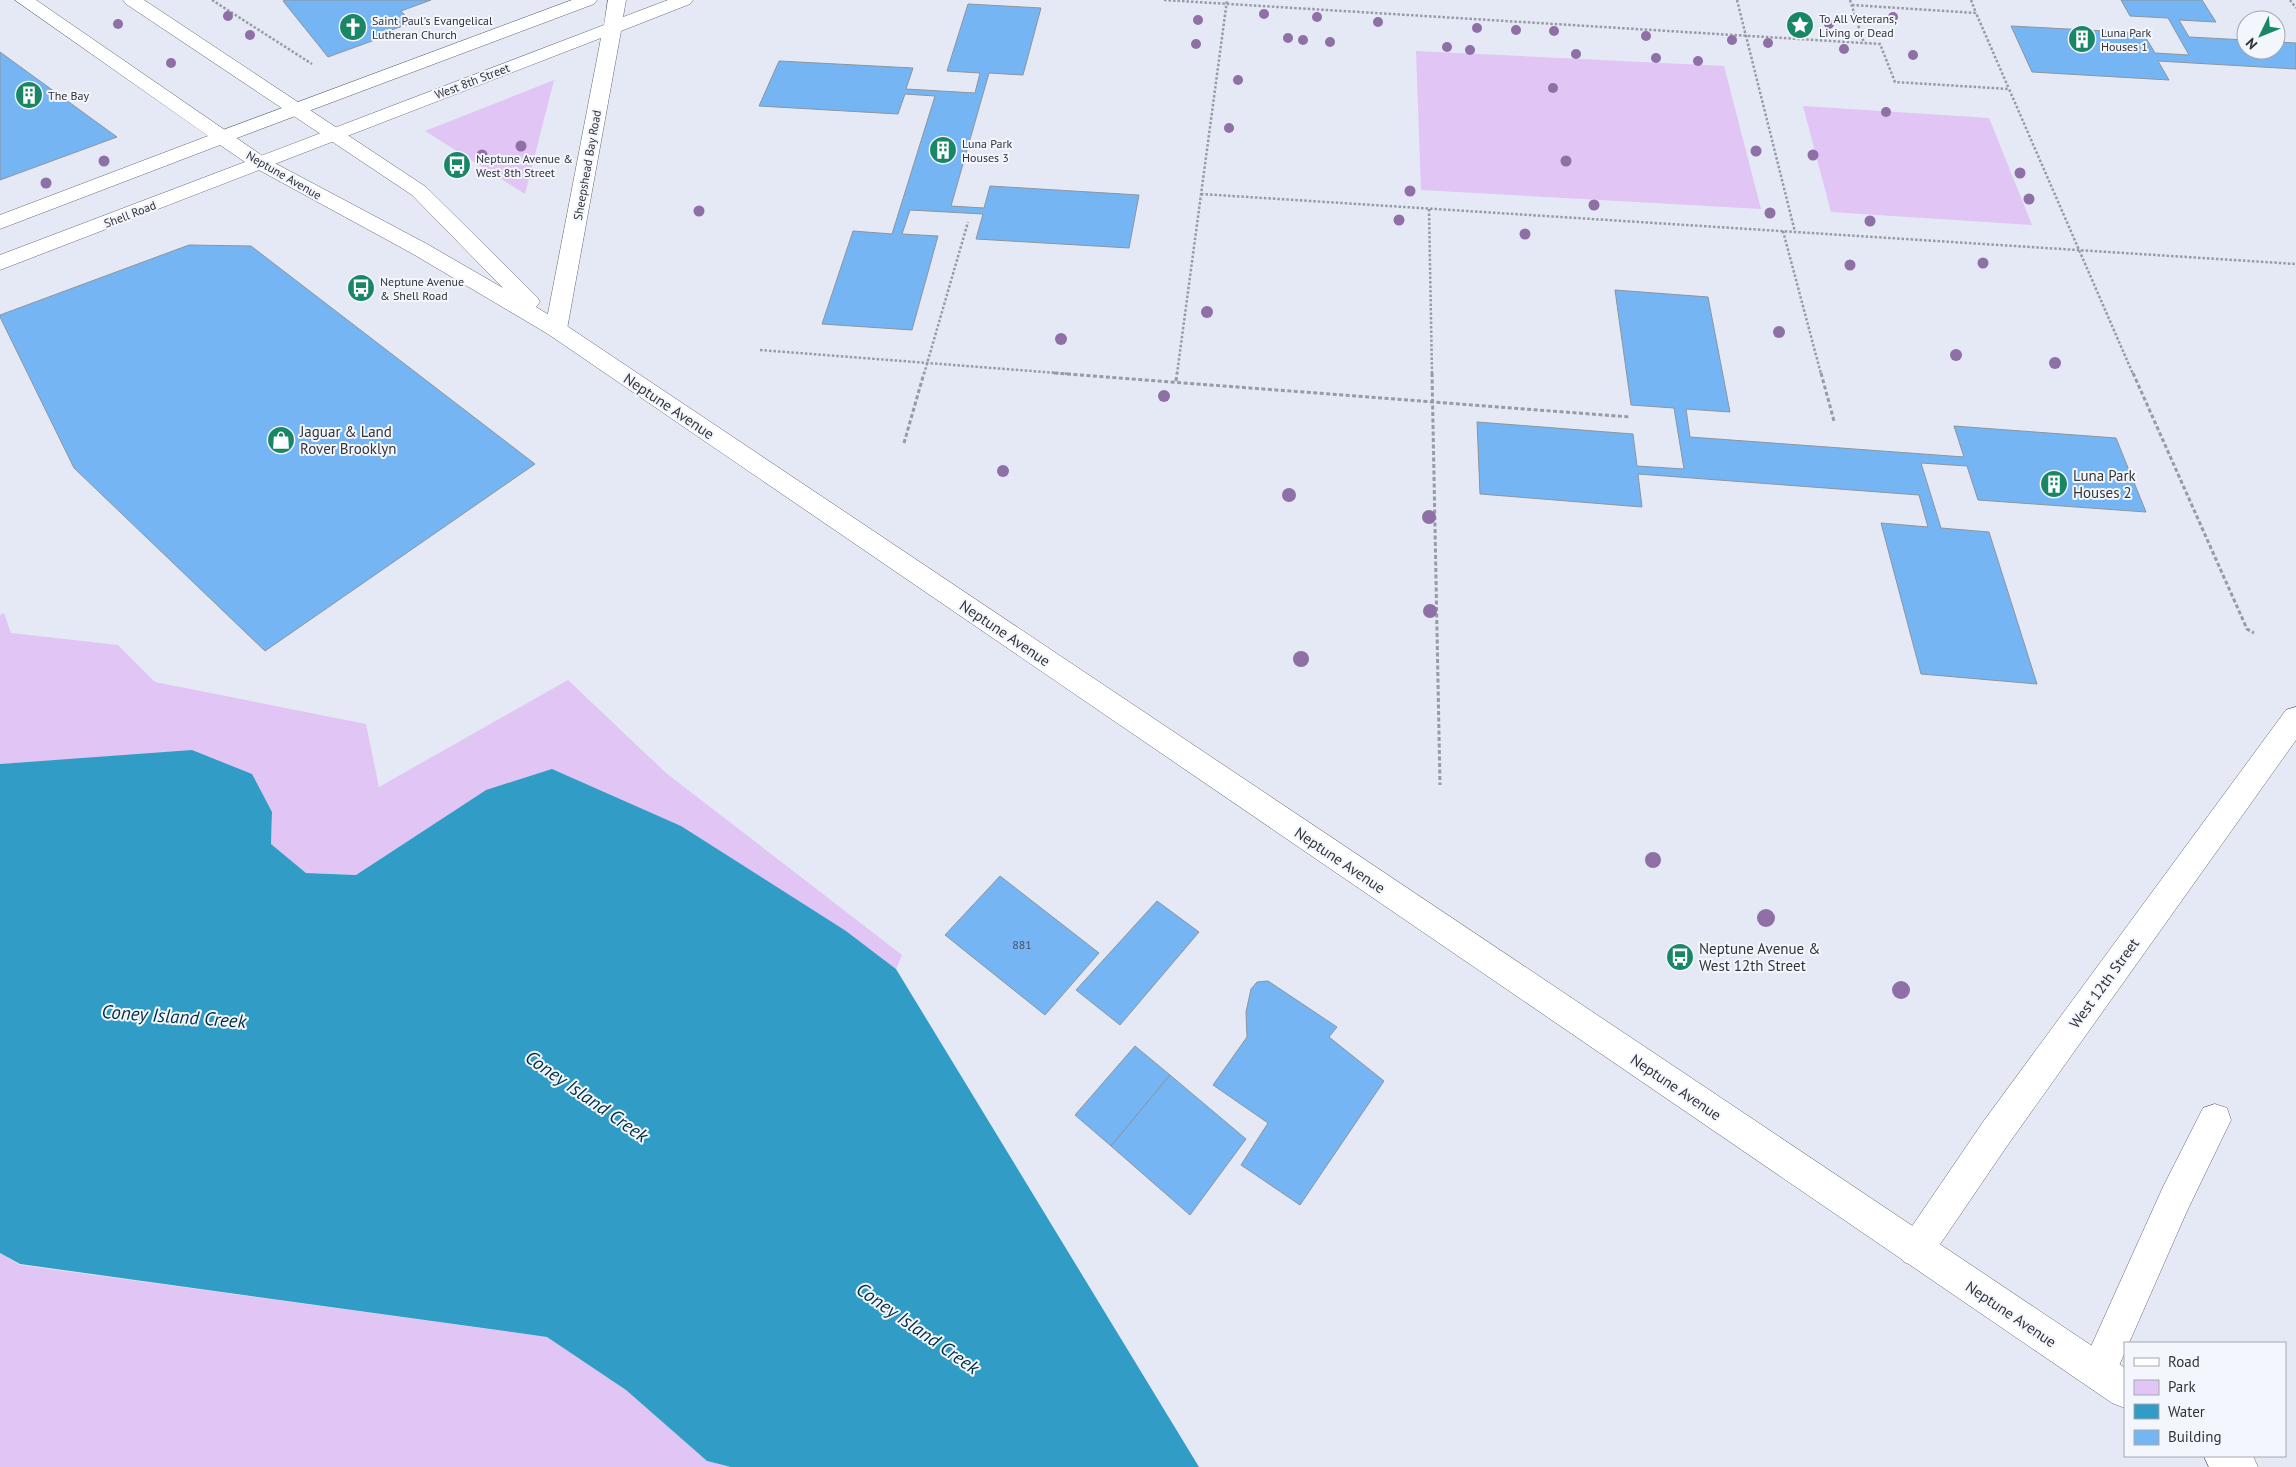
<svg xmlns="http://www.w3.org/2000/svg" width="2296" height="1467" font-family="'PT Sans',sans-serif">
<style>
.green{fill:#e1c5f4}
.water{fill:#319dc7}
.building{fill:#76b5f4;stroke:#8c959e}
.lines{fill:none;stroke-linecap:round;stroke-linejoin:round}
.minor-casing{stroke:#656974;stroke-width:1}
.major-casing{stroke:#656974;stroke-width:1}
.path-far1{stroke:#979ba3;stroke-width:2.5;stroke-dasharray:2.5 2;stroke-linecap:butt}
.path{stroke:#979ba3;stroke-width:3;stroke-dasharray:4 2.5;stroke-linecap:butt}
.minor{fill:#fff;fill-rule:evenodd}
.major{fill:#fff;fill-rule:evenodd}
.tree{fill:#8f70a6}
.labels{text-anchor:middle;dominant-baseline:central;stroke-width:4;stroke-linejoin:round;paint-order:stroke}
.far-poi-label{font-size:12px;fill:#323438;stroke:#f3f6fd;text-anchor:start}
.far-street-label{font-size:12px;fill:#323438;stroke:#f3f6fd}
.number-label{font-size:12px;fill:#435467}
.street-label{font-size:15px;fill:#323438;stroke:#f3f6fd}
.poi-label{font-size:15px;fill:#323438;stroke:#f3f6fd;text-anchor:start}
.near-water-label{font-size:19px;font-style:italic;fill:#003142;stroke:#f3f6fd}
</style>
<rect width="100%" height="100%" fill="#e4e9f5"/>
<g class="green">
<polygon points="1416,51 1724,66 1761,209 1421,190"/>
<polygon points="554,80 525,194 425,131"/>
<polygon points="1803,106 1989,118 2032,225 1831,212"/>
<polygon points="4,613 11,633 118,645 155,682 366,724 379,787 568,680 666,773 902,955 896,969 846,931 486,790 356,875 306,873 271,844 272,812 192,751 0,764 0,615"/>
<polygon points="0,1253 20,1265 547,1337 626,1390 707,1461 731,1467 0,1467"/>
</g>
<polygon class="water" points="192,750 252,774 272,812 271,844 306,873 356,875 486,790 552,769 681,826 846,931 896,969 1199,1467 731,1467 707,1461 626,1390 547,1337 20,1264 0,1253 0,764"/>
<g class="building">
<polygon points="286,0 431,0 401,11 412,23 391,30 394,33 328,57 283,1"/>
<polygon points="2121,0 2202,0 2216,22 2179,20 2189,37 2246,40 2246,50 2276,50 2276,42 2296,43 2296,69 2158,61 2169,80 2032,72 2011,26 2143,33 2155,53 2189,55 2168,18 2130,16"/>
<polygon points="968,4 1041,8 1023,75 989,73 951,206 984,208 990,186 1139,195 1129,248 976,239 983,214 910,210 902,234 938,236 912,330 822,324 853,231 892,234 935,96 905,94 898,114 759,106 779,61 913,68 906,89 975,93 980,73 947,71"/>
<polygon points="0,52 117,137 0,180"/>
<polygon points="189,245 251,246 535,464 265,651 74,468 0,317 0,315"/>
<polygon points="1615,290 1708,297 1730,412 1686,409 1690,437 1964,457 1954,426 2116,438 2146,512 1978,500 1967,466 1921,463 1941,528 1989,532 2037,684 1921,674 1881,523 1928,527 1919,495 1638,474 1642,507 1480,494 1477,422 1633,434 1637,466 1684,469 1674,408 1631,405"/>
<polygon points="1000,876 1099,953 1045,1015 945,935"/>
<polygon points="1157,901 1199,932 1120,1025 1076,990"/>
<polygon points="1268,981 1337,1027 1329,1037 1384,1081 1300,1205 1241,1165 1268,1123 1213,1085 1247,1037 1246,1012 1251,989 1257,982"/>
<polygon points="1135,1046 1170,1075 1111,1146 1075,1115"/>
<polygon points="1170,1075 1246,1139 1190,1215 1111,1146"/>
</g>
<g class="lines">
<g class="minor-casing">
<g id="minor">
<polygon points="572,0 597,0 594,4 229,141 222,143 215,141 212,137 215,133"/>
<polygon points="608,0 626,0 623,17 668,0 693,0 690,4 621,31 567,329 564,334 556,337 548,334 545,329 601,38 267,167 260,169 253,167 250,163 253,159 604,25"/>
<polygon points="2296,707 2296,740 2007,1146 1928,1262 1916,1267 1904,1262 1899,1250 1904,1238 1983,1122 2286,710"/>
<polygon points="2215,1104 2227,1108 2231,1120 2187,1211 2129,1343 2125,1343 2125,1352 2111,1384 2098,1389 2085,1384 2080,1371 2163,1187 2203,1108"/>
</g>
</g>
<g class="major-casing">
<g id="major">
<polygon points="15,0 36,0 267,159 427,244 503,288 412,195 126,4 123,0 144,0 426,187 537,297 540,302 536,307 564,324 2125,1368 2125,1408 2112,1403 548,334 413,254 259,170 0,270 0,255 245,162 220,145 0,229 0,215 208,136"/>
<polygon points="2204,1456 2253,1456 2258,1467 2209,1467"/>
</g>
</g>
<g class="path-far1">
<polyline points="212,0 312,64"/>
<polyline points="1164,0 1880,44 1895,82 2009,89 2133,374"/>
<polyline points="1737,0 1795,232"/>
<polyline points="1850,0 1864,43"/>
<polyline points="1971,0 1976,13"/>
<polyline points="2290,0 2296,8"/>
<polyline points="1852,5 1976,13 2009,89"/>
<polyline points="1201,194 2296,264"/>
<polyline points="1429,209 1432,374"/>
<polyline points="1783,231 1821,374"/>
<polyline points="760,350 1070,374"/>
<polyline points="924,374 968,222"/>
<polyline points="1177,374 1227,0"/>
</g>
<g class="path">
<polyline points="1054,373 1630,417"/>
<polyline points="1432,373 1440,785"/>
<polyline points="1821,373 1834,421"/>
<polyline points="2133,373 2247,629 2254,633"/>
<polyline points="1176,381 1177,373"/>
<polyline points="904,443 924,373"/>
</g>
<use href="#minor" class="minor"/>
<use href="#major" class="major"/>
</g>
<g class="tree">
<circle cx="1264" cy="14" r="5"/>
<circle cx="228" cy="16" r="5"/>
<circle cx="1317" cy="17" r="5"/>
<circle cx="1893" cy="17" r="5"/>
<circle cx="1198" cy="20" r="5"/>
<circle cx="1378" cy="22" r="5"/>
<circle cx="118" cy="24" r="5"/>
<circle cx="1829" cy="24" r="5"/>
<circle cx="1477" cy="28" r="5"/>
<circle cx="1516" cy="30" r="5"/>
<circle cx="1554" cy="31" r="5"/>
<circle cx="250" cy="35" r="5"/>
<circle cx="1646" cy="36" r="5"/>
<circle cx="1288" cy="38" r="5"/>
<circle cx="1303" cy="40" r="5"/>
<circle cx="1732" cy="40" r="5"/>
<circle cx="1330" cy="42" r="5"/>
<circle cx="1768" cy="43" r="5"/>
<circle cx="1196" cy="44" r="5"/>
<circle cx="1447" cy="47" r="5"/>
<circle cx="1844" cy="49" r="5"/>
<circle cx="1470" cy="50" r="5"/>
<circle cx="1576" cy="54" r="5"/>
<circle cx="1913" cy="55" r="5"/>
<circle cx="1656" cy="58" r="5"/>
<circle cx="1698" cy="61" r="5"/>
<circle cx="171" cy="63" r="5"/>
<circle cx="1238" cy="80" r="5"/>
<circle cx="1553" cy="88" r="5"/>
<circle cx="1886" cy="112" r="5"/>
<circle cx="1229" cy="128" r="5"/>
<circle cx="521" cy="146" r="5.5"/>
<circle cx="1756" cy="151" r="5.5"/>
<circle cx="482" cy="155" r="5.5"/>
<circle cx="1813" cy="155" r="5.5"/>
<circle cx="104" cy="161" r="5.5"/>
<circle cx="1566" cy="161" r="5.5"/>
<circle cx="2020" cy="173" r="5.5"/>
<circle cx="46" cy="183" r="5.5"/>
<circle cx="1410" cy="191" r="5.5"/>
<circle cx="2029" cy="199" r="5.5"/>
<circle cx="1594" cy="205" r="5.5"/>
<circle cx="699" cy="211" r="5.5"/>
<circle cx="1770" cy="213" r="5.5"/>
<circle cx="1399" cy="220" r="5.5"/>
<circle cx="1870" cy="221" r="5.5"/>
<circle cx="1525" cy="234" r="5.5"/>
<circle cx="1983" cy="263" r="5.5"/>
<circle cx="1850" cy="265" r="5.5"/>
<circle cx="1207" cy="312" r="6"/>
<circle cx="1779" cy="332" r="6"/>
<circle cx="1061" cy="339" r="6"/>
<circle cx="1956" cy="355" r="6"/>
<circle cx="2055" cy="363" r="6"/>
<circle cx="1164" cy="396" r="6"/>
<circle cx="1003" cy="471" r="6"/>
<circle cx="1289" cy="495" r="7"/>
<circle cx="1429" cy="517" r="7"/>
<circle cx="1430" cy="611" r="7"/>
<circle cx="1301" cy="659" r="8"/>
<circle cx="1653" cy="860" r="8"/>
<circle cx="1766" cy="918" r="9"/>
<circle cx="1901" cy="990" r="9"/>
</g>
<defs>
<g id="sight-disc" transform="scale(1.4375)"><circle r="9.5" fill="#198766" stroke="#f3f6fd"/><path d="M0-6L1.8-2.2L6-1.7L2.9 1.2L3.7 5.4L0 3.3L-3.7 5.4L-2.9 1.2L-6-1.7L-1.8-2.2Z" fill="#fff"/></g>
<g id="church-disc" transform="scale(1.4375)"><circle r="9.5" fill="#198766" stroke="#f3f6fd"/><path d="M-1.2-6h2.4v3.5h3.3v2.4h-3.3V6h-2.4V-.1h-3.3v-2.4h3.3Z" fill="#fff"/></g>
<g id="building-disc" transform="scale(1.4375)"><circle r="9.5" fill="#198766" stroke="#f3f6fd"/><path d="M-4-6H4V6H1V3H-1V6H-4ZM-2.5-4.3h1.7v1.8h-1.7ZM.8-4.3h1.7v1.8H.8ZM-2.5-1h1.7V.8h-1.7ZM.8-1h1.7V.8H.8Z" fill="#fff"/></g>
<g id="bus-disc" transform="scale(1.4375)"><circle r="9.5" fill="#198766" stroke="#f3f6fd"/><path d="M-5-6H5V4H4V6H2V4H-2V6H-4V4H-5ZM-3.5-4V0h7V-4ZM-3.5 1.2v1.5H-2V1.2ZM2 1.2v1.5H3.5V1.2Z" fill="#fff"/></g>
<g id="shop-disc" transform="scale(1.4375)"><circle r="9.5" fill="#198766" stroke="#f3f6fd"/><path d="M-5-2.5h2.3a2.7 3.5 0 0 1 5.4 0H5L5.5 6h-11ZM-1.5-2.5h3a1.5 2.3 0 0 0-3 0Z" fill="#fff"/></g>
</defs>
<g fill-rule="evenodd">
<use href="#sight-disc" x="1800" y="25"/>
<use href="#church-disc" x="353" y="27"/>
<use href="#building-disc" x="2082" y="39"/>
<use href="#building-disc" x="29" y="95"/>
<use href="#building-disc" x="943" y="150"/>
<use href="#bus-disc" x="457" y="165"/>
<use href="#bus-disc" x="361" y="288"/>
<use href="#shop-disc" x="281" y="440"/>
<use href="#building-disc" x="2054" y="484"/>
<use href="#bus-disc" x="1680" y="957"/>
</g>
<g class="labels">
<g class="far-poi-label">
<text x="1819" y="18">To All Veterans,<tspan x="1819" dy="14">Living or Dead</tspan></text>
<text x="372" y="20">Saint Paul's Evangelical<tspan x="372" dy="14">Lutheran Church</tspan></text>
<text x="2101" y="32">Luna Park<tspan x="2101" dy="14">Houses 1</tspan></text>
<text x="48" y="95">The Bay</text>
<text x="962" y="143">Luna Park<tspan x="962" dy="14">Houses 3</tspan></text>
<text x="476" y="158">Neptune Avenue &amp;<tspan x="476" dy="14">West 8th Street</tspan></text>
<text x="380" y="281">Neptune Avenue<tspan x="380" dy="14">&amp; Shell Road</tspan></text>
</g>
<g class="far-street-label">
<text transform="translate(472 81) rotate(-21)">West 8th Street</text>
<text transform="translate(587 165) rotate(-80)">Sheepshead Bay Road</text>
<text transform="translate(284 175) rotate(30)">Neptune Avenue</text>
<text transform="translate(130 214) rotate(-21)">Shell Road</text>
</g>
<g class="number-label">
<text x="1022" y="944">881</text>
</g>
<g class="street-label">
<text transform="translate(669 406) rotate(34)">Neptune Avenue</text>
<text transform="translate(1005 633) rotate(34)">Neptune Avenue</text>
<text transform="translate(1340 860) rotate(34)">Neptune Avenue</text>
<text transform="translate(2104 983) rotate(-54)">West 12th Street</text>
<text transform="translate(1676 1087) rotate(34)">Neptune Avenue</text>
<text transform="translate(2011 1314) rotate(34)">Neptune Avenue</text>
</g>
<g class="poi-label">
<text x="300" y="431">Jaguar &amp; Land<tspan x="300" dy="17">Rover Brooklyn</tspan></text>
<text x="2073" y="475">Luna Park<tspan x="2073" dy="17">Houses 2</tspan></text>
<text x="1699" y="948">Neptune Avenue &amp;<tspan x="1699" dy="17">West 12th Street</tspan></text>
</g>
<g class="near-water-label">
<text transform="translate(174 1016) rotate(4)">Coney Island Creek</text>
<text transform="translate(587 1096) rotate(35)">Coney Island Creek</text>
<text transform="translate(918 1328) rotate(35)">Coney Island Creek</text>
</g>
</g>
<rect x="2124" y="1342" width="162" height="115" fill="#f3f6fd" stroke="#a6a8ae"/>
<rect x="2134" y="1358" width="25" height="8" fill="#ffffff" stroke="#a6a8ae"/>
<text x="2168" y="1367" font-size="15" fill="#323438">Road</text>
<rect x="2134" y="1380" width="25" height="15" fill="#e1c5f4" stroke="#a6a8ae"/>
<text x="2168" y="1392" font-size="15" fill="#323438">Park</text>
<rect x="2134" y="1404" width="25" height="15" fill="#319dc7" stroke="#a6a8ae"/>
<text x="2168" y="1417" font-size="15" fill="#323438">Water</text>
<rect x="2134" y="1430" width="25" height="15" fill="#76b5f4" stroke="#a6a8ae"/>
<text x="2168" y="1442" font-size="15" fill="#323438">Building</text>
<g transform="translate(2261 35) rotate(227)"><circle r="24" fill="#f3f6fd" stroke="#a6a8ae"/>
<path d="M0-4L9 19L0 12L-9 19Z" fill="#198766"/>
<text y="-8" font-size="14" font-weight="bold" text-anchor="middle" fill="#323438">N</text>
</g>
</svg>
